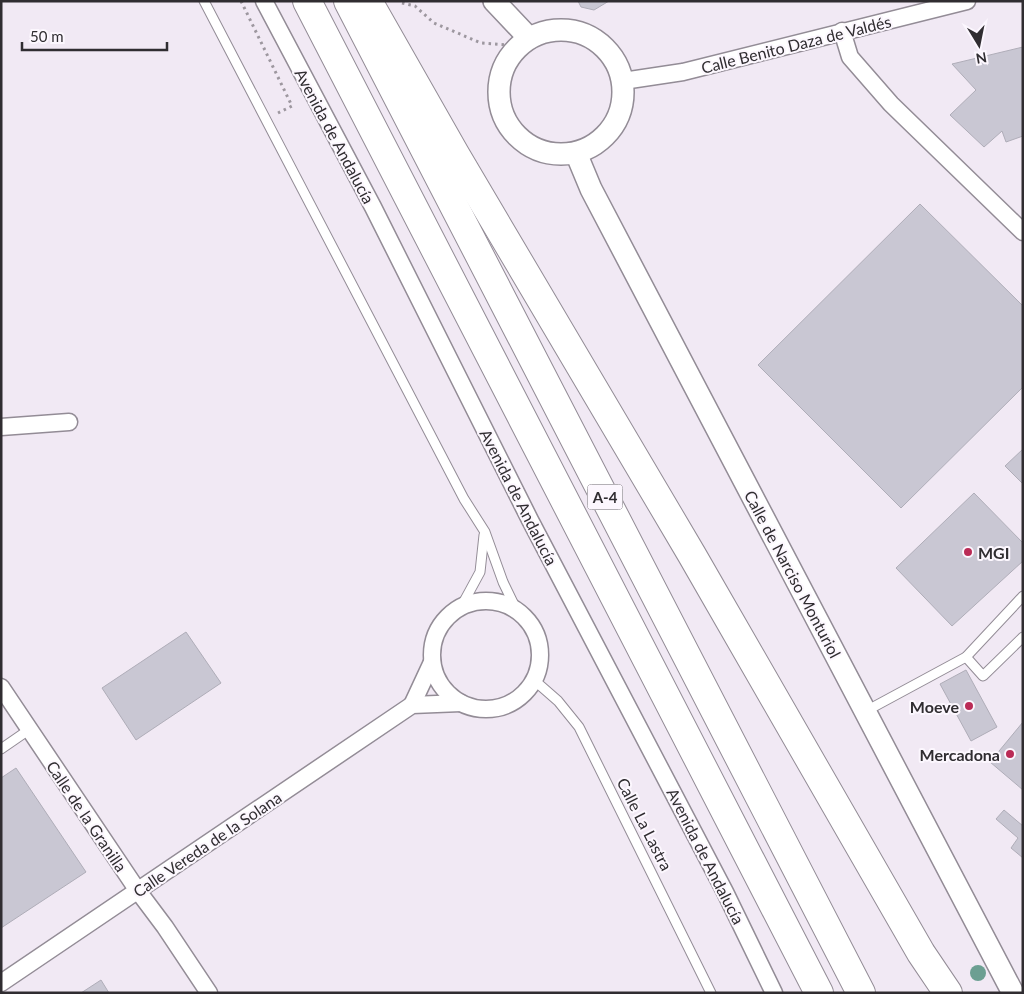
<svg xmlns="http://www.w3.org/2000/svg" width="1024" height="994" font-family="Lato,sans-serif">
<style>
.building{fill:#c9c7d3;stroke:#afadb8}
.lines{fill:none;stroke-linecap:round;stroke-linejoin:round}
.service-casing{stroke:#938c96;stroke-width:11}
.minor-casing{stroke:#938c96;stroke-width:19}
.tertiary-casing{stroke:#938c96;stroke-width:24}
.motorway-casing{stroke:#938c96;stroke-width:30}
.path{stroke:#9d979f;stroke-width:3;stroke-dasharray:2.5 4;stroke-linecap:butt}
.service{stroke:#fff;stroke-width:9}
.minor{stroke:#fff;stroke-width:16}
.tertiary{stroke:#fff;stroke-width:21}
.motorway{stroke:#fff;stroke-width:28}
.tree{fill:#6c9f92}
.poi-dot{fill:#ba2b56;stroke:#fcf7fe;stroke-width:2}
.labels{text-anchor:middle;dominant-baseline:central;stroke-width:4;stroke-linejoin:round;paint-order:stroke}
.shield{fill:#fcf7fe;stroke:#6d6a6e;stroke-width:1}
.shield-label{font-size:15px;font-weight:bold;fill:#302d31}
.street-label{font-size:16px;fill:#302d31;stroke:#fcf7fe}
.poi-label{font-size:16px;font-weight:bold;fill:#302d31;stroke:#fcf7fe;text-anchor:end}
</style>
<rect width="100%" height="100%" fill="#f1e9f4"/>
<g class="building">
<polygon points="578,1 609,1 594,10 581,7"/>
<polygon points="1023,47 1023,136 1006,142 1002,131 984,147 950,115 976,90 952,64"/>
<polygon points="920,204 1023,306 1023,387 901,508 758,365"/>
<polygon points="1023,449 1023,484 1005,466"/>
<polygon points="974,493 1023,543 1023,561 952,626 896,568"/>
<polygon points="186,632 221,683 136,740 102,688"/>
<polygon points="966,670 997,727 971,741 940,684"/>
<polygon points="1023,722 1023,790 990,762"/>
<polygon points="16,768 86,872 1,928 1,778"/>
<polygon points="1004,810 1023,826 1023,858 1011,848 1018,838 996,819"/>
<polygon points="101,980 109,993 81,993"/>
</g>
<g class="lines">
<g class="service-casing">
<g id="service">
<polyline points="204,1 464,499 485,532 503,582 517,611"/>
<polyline points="461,607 480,572 484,535"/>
<polyline points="966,657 983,676 1023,637"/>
<polyline points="534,680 558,701 579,727 711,993"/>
<polyline points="866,711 966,657 1023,596"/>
<polyline points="1,749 30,729"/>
</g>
</g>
<g class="minor-casing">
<g id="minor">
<polyline points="264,1 373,207 530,520 725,892 774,993"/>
<polyline points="842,31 850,57 891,104 1023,232"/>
<polyline points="623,81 683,72 967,1"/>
<polyline points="1,427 69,422"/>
<circle cx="486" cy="655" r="54"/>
<polyline points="1,687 138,891 165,927 209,993"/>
<polyline points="412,705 432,662"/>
<polyline points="1,983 412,705 461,703"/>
</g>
</g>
<g class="tertiary-casing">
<g id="tertiary">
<polyline points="494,1 529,38"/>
<circle cx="561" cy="92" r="62"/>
<polyline points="576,153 591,189 1013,993"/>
</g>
</g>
<g class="motorway-casing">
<g id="motorway">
<polyline points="307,1 819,993"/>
<polyline points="348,1 861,993"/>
<polyline points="368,1 455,154 692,555 921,953 948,993"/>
</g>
</g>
<g class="path">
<polyline points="241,1 292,106 278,113"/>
<polyline points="402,3 415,6 434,23 481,43 507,45"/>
</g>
<use href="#service" class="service"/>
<use href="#minor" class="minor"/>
<use href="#tertiary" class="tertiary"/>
<use href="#motorway" class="motorway"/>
</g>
<circle class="tree" cx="978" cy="973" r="8"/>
<g class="poi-dot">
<circle cx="968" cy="552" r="5"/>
<circle cx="969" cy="706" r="5"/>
<circle cx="1010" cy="754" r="5"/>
</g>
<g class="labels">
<rect class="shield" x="587.5" y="484.5" width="35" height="25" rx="4"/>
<g class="shield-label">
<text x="605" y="497">A-4</text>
</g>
<g class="street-label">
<text transform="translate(796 44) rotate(-14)">Calle Benito Daza de Valdés</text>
<text transform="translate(335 136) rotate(62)">Avenida de Andalucía</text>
<text transform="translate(519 497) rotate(63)">Avenida de Andalucía</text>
<text transform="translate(793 574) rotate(62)">Calle de Narciso Monturiol</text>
<text transform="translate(87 816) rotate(56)">Calle de la Granilla</text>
<text transform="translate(645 824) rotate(63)">Calle La Lastra</text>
<text transform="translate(207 844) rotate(-34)">Calle Vereda de la Solana</text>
<text transform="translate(706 856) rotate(63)">Avenida de Andalucía</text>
</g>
<g class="poi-label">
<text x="978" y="552" text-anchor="start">MGI</text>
<text x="959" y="706">Moeve</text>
<text x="1000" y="754">Mercadona</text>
</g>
</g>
<rect width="1024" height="994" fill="none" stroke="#302d31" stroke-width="5"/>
<g transform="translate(979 45) rotate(170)" stroke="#fcf7fe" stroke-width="4" paint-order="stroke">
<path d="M0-4L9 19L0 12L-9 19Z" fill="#302d31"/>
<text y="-8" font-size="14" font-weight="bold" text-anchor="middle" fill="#302d31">N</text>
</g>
<path d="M22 42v8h145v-8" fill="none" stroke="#302d31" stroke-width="2.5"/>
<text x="30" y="42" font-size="15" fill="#302d31" stroke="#fcf7fe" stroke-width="4" paint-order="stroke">50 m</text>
</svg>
